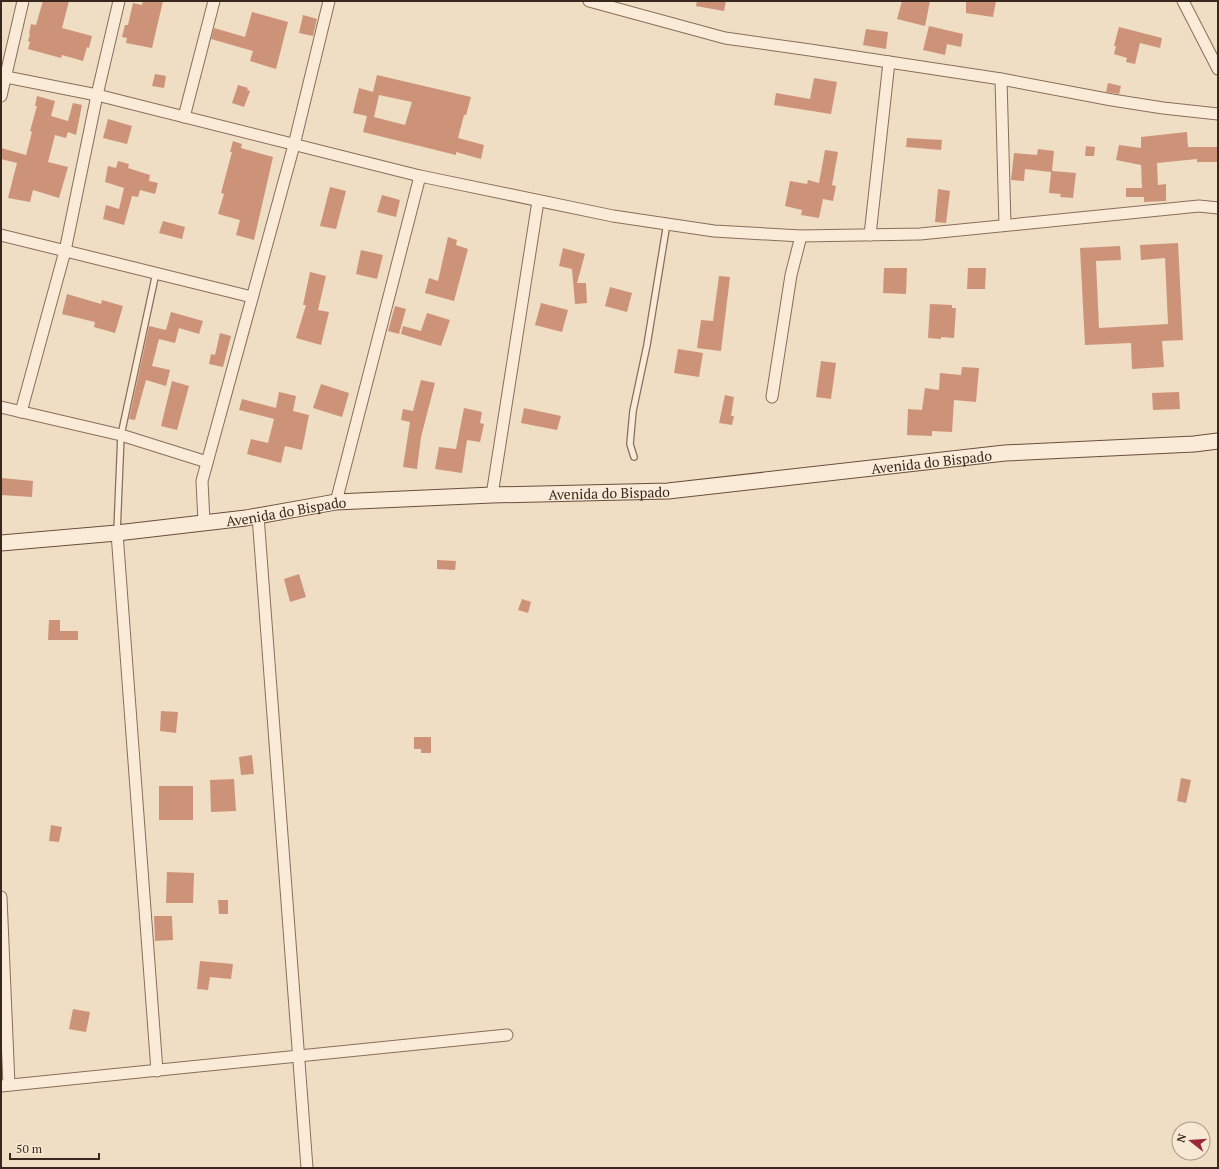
<svg xmlns="http://www.w3.org/2000/svg" width="1219" height="1169" font-family="'PT Serif',serif">
<style>
.building{fill:#cd9379;fill-rule:evenodd}
.lines{fill:none;stroke-linecap:round;stroke-linejoin:round}
.service-casing{stroke:#896e5a;stroke-width:8}
.minor-casing{stroke:#896e5a;stroke-width:13}
.secondary-casing{stroke:#6b4f3d;stroke-width:17}
.service{stroke:#f9ebd7;stroke-width:5.5}
.minor{stroke:#f9ebd7;stroke-width:11}
.secondary{stroke:#f9ebd7;stroke-width:15}
.labels{text-anchor:middle;dominant-baseline:central;stroke-width:3;stroke-linejoin:round;paint-order:stroke}
.street-label{font-size:14px;fill:#39281e;stroke:#f6e8d3}
</style>
<rect width="100%" height="100%" fill="#efddc4"/>
<g class="building">
<polygon points="43,1 69,1 62,28 92,36 89,48 87,47 83,61 62,55 61,58 28,49 30,42 28,41 30,34 29,34 31,24 36,25"/>
<polygon points="143,1 163,1 152,48 126,43 127,38 122,37 125,25 128,25 133,3 142,5"/>
<polygon points="697,1 726,1 724,11 696,6"/>
<polygon points="902,1 930,1 925,26 897,19"/>
<polygon points="966,1 996,1 993,17 966,13"/>
<polygon points="252,12 288,22 276,69 250,61 253,51 211,39 214,28 245,37"/>
<polygon points="303,15 317,19 313,36 299,33"/>
<polygon points="929,26 963,34 961,47 947,44 945,55 923,50"/>
<polygon points="1119,27 1162,38 1160,48 1140,43 1135,64 1126,62 1127,58 1114,54 1116,46 1114,46"/>
<polygon points="866,29 888,32 886,49 863,45"/>
<polygon points="155,74 166,76 164,88 152,86"/>
<path d="M377,75L471,97L466,115H464L458,138L484,145L481,159L456,152V155L363,132L367,116L353,113L359,88L373,92ZM379,95L412,102L405,125L374,117Z"/>
<polygon points="814,78 837,82 831,114 774,105 776,93 810,99"/>
<polygon points="1108,83 1121,86 1119,94 1106,92"/>
<polygon points="238,85 248,88 247,90 250,91 244,107 232,103"/>
<polygon points="37,96 55,101 51,116 68,121 73,103 82,105 76,135 68,132 66,138 55,135 48,162 68,167 59,198 33,190 30,202 8,198 17,163 1,159 1,148 26,155 32,132 30,131 37,106 35,106"/>
<polygon points="108,119 132,126 127,144 103,138"/>
<polygon points="1187,132 1188,147 1218,147 1218,162 1197,162 1197,159 1157,163 1158,185 1166,184 1166,201 1144,202 1144,197 1126,197 1126,188 1142,188 1141,165 1116,160 1119,145 1141,148 1141,137"/>
<polygon points="907,138 942,140 941,150 906,147"/>
<polygon points="233,141 242,144 241,148 273,157 254,240 236,235 240,220 218,214 224,194 221,193 232,152 230,152"/>
<polygon points="1086,146 1095,147 1094,156 1085,156"/>
<polygon points="1038,149 1054,151 1052,171 1076,173 1073,198 1060,197 1061,194 1049,193 1051,172 1025,169 1024,181 1011,180 1014,153 1037,155"/>
<polygon points="825,150 838,152 832,185 836,186 833,201 823,199 819,218 801,215 802,210 785,206 790,181 807,184 808,180 819,183"/>
<polygon points="118,161 129,164 128,168 150,175 149,181 158,183 155,194 140,190 138,197 132,196 124,225 103,219 106,205 119,209 124,188 105,182 108,166 116,168"/>
<polygon points="330,187 346,191 336,229 320,226"/>
<polygon points="938,189 950,191 946,223 935,222"/>
<polygon points="382,195 400,200 396,217 377,212"/>
<polygon points="163,221 185,227 182,239 159,233"/>
<polygon points="448,237 457,240 456,245 468,249 454,301 425,293 429,278 438,281"/>
<polygon points="1178,243 1183,340 1162,341 1164,367 1132,369 1131,343 1085,345 1080,248 1120,246 1121,260 1096,261 1099,328 1168,324 1165,258 1141,260 1140,245"/>
<polygon points="563,248 585,254 577,283 586,283 587,303 575,304 572,269 559,266"/>
<polygon points="361,250 383,255 377,279 356,274"/>
<polygon points="884,268 907,268 906,294 883,293"/>
<polygon points="968,268 986,268 985,289 967,289"/>
<polygon points="310,272 326,276 318,310 329,312 321,345 296,338 306,305 303,305"/>
<polygon points="719,276 730,277 721,351 697,348 701,320 713,321"/>
<polygon points="610,287 632,293 627,312 605,306"/>
<polygon points="67,294 101,304 102,300 123,306 115,333 94,327 95,322 62,314"/>
<polygon points="541,303 568,310 562,332 535,325"/>
<polygon points="930,304 952,305 952,308 956,308 954,338 941,337 941,339 928,338"/>
<polygon points="395,306 406,309 399,334 388,331"/>
<polygon points="171,312 203,321 199,334 179,328 175,343 159,339 152,366 170,370 166,386 146,380 135,420 129,419 149,326 166,330"/>
<polygon points="427,313 450,320 441,346 401,334 403,326 421,331"/>
<polygon points="220,333 231,336 223,367 209,364 211,354 215,355"/>
<polygon points="678,349 703,353 699,377 674,373"/>
<polygon points="821,361 836,363 831,399 816,397"/>
<polygon points="962,367 979,368 976,402 954,400 952,432 932,431 932,436 907,435 908,409 922,410 925,388 939,390 940,373 961,375"/>
<polygon points="421,380 435,383 421,437 417,469 403,467 410,422 401,420 403,409 413,411"/>
<polygon points="172,381 189,386 177,430 161,426"/>
<polygon points="321,384 349,393 342,417 313,408"/>
<polygon points="279,392 296,396 293,411 309,415 302,450 285,446 281,463 247,454 251,439 268,443 274,419 239,410 242,399 276,408"/>
<polygon points="1179,392 1180,409 1153,410 1152,393"/>
<polygon points="725,395 734,397 731,416 734,416 732,425 719,423"/>
<polygon points="464,408 482,412 480,423 484,424 480,442 467,440 462,473 435,469 439,447 456,449"/>
<polygon points="524,408 561,416 557,430 521,423"/>
<polygon points="2,478 33,481 32,497 1,495"/>
<polygon points="437,560 456,561 455,570 437,569"/>
<polygon points="299,574 306,597 290,602 284,579"/>
<polygon points="522,599 531,602 528,613 518,610"/>
<polygon points="49,620 60,620 60,631 78,631 78,640 48,640"/>
<polygon points="161,711 178,712 176,733 160,731"/>
<polygon points="414,737 431,737 431,753 421,753 421,749 414,749"/>
<polygon points="252,755 254,774 241,775 239,757"/>
<polygon points="1181,778 1191,780 1186,803 1177,801"/>
<polygon points="234,779 236,811 211,812 210,780"/>
<rect x="159" y="786" width="34" height="34"/>
<polygon points="51,825 62,827 59,842 49,841"/>
<polygon points="167,872 194,873 193,903 166,903"/>
<polygon points="218,900 228,900 228,914 219,914"/>
<polygon points="154,916 172,916 173,940 155,941"/>
<polygon points="200,961 233,964 231,979 210,977 208,990 197,989"/>
<polygon points="73,1009 90,1012 86,1032 69,1029"/>
</g>
<g class="lines">
<g class="service-casing">
<g id="service">
<polyline points="634,457 630,444 633,411 647,345 667,223"/>
<polyline points="117,532 121,435 156,273"/>
</g>
</g>
<g class="minor-casing">
<g id="minor">
<polyline points="589,1 725,38 810,50 1001,79 1112,100 1163,108 1218,114"/>
<polyline points="1183,1 1218,69"/>
<polyline points="1,76 97,95 420,176 613,216 714,231 801,236 920,234 1199,206 1218,208"/>
<polyline points="1001,79 1005,225"/>
<polyline points="1,96 23,1"/>
<polyline points="184,117 214,1"/>
<polyline points="1,235 252,297"/>
<polyline points="870,235 889,62"/>
<polyline points="772,397 791,275 801,236"/>
<polyline points="1,407 121,435 207,462"/>
<polyline points="21,412 65,251 97,95 119,1"/>
<polyline points="492,495 538,201"/>
<polyline points="336,502 420,176"/>
<polyline points="258,516 307,1168"/>
<polyline points="204,522 202,481 294,145 329,1"/>
<polyline points="117,533 157,1071"/>
<polyline points="1,897 9,1085"/>
<polyline points="1,1086 507,1035"/>
</g>
</g>
<g class="secondary-casing">
<g id="secondary">
<path id="s1" d="M1,543L117,533L246,518L336,502L492,495L668,491L1005,453L1194,444L1218,441"/>
</g>
</g>
<use href="#service" class="service"/>
<use href="#minor" class="minor"/>
<use href="#secondary" class="secondary"/>
</g>
<g class="labels">
<g class="street-label">
<text stroke="none"><textPath href="#s1" startOffset="935">Avenida do Bispado</textPath></text>
<text stroke="none"><textPath href="#s1" startOffset="611">Avenida do Bispado</textPath></text>
<text stroke="none"><textPath href="#s1" startOffset="287">Avenida do Bispado</textPath></text>
</g>
</g>
<rect width="1219" height="1169" fill="none" stroke="#39281e" stroke-width="4"/>
<g transform="translate(1191 1141) rotate(287)"><circle r="19" fill="#f6e8d3" stroke="#aa9b8b"/>
<path d="M0-3L7 15L0 10L-7 15Z" fill="#992937"/>
<text y="-6" font-size="11" font-weight="bold" text-anchor="middle" fill="#39281e">N</text>
</g>
<path d="M10 1153v6h89v-6" fill="none" stroke="#39281e" stroke-width="2"/>
<text x="16" y="1153" font-size="12" fill="#39281e" stroke="#f6e8d3" stroke-width="3" paint-order="stroke">50 m</text>
</svg>
